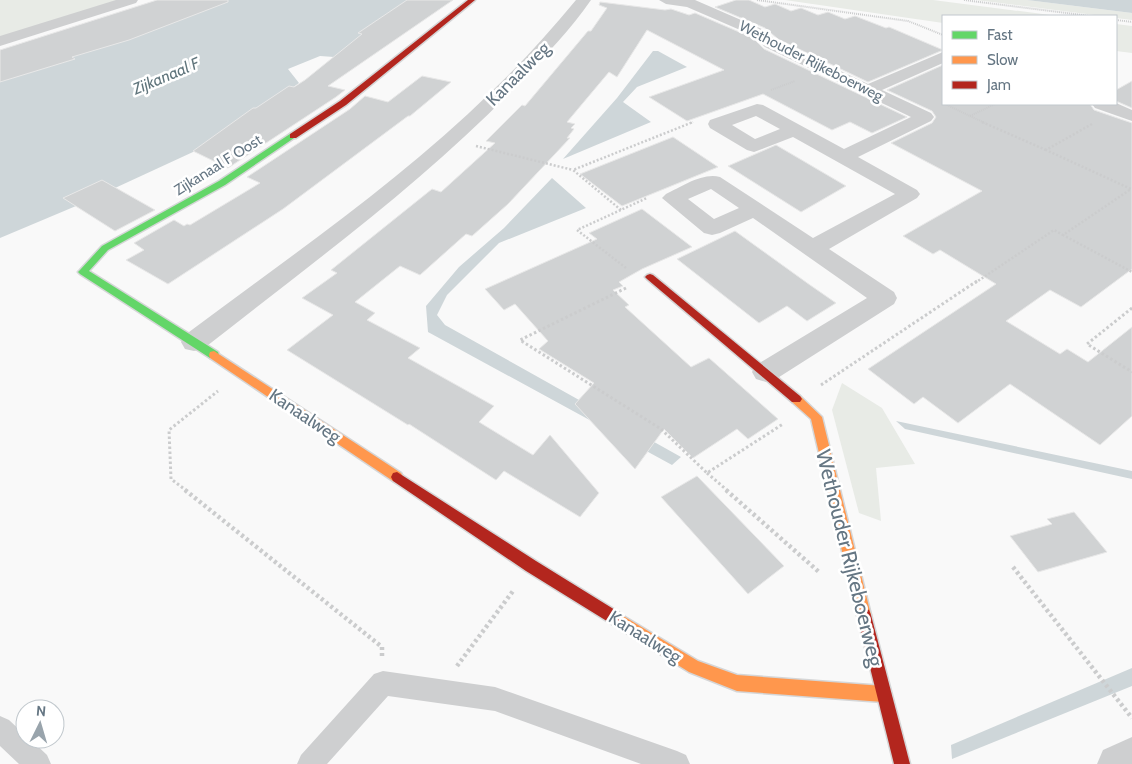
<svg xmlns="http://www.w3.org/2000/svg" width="1132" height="764" font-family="Cabin,sans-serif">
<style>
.green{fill:#e8ebe6}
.water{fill:#ced6d9}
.building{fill:#d0d2d3;stroke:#e8e8e8}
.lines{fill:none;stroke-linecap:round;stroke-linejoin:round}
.fast-casing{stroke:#d5d6d7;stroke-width:3}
.slow-casing{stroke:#d5d6d7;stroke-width:3}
.jam-casing{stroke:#d5d6d7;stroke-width:3}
.path-far3{stroke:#cbcccd;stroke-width:2;stroke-dasharray:1 1;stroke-linecap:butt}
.path-far2{stroke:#cbcccd;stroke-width:2.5;stroke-dasharray:2 2;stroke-linecap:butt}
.path-far1{stroke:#cbcccd;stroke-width:3;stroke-dasharray:2.5 2.5;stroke-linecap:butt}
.path{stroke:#cbcccd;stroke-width:4.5;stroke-dasharray:3 3;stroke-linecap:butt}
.lane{fill:#cecfd0;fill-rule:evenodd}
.street{fill:#cecfd0;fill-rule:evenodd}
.fast{fill:#63d668;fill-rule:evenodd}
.slow{fill:#ff974d;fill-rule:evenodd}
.jam{fill:#b3261e;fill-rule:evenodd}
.labels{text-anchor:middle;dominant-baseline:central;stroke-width:5;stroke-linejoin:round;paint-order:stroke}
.far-street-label{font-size:15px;fill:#657683;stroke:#fff}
.far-water-label{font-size:16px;font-style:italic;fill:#60757c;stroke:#fff}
.street-label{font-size:18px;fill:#657683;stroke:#fff}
.near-street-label{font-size:21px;fill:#657683;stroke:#fff}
</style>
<rect width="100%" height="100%" fill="#f9f9f9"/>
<g class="green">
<polygon points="0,0 126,0 0,39"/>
<polygon points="785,0 933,0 1058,16 943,16 943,23"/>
<polygon points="976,0 1027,0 1132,13 1132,20 1116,18 1116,16 1102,16"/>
<polygon points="1116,24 1132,26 1132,53 1116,51"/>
<polygon points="842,383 882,408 915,464 876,468 881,521 859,513 832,410"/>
</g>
<g class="water">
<polygon points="198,0 413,0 348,58 320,56 288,69 299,83 219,140 76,206 0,238 0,71"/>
<polygon points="1027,0 1132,0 1132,13"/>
<polygon points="653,51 658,51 687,67 637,87 623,102 651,122 563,159 617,98"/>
<polygon points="552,178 586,208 499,243 447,295 437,315 445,325 681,457 672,465 428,332 426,306 459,267 504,228"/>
<polygon points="896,421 1132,471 1132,479 905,429"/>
<polygon points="1132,668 1132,686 952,759 951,745"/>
</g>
<g class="building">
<polygon points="157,0 228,0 228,2 129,40 72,57 75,59 0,82 0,50"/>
<polygon points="407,0 453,0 328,86 345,90 336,97 228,168 193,151 253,108 256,108 289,86 294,87 305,80 362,34 358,33"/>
<polygon points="736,0 749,0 765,7 775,4 791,11 801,8 818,15 828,12 845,19 855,16 886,28 889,27 943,50 868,82 778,39 765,28 715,7"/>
<polygon points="600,2 665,10 671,9 689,15 695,13 753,38 764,49 907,117 872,133 850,122 832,130 763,94 687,121 649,97 724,70 647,30 617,77 609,72 567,122 575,124 571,128 574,129 567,138 570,138 508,204 472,236 466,234 420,275 400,266 355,302 375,313 367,320 420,348 408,358 494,406 479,422 533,455 550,435 599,493 580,517 504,471 496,480 409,424 408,425 287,350 333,315 302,298 337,273 331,270 432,189 441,192 495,143 486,141 522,105 525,106 588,31 591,31 607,8 599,5"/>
<polygon points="943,65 943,104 1090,104 1094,110 1132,123 1132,269 1081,307 1050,290 1006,321 1060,354 1067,349 1088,362 1132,327 1132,416 1100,445 1010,384 958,423 923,397 914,404 868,369 996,284 940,250 933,254 903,236 982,191 891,143 932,123 936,117 932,111 887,90"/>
<polygon points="422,76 451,82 410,116 408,116 283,209 168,284 126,260 144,250 134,243 174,220 184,226 187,224 190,225 260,183 247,177 350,109 365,96 388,102"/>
<polygon points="1132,81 1132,108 1116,101 1116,90"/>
<polygon points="673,137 718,167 622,206 580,174"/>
<polygon points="776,145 846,186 801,212 728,166"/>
<polygon points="102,180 155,210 115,231 63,198"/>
<polygon points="642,209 692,247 642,269 619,282 623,286 613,290 629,305 625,307 691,367 709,358 778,419 748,439 737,429 693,458 664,429 635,469 575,404 594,383 539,349 548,341 515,304 504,310 485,289 597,239 589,233"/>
<polygon points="735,231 810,285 836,303 807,321 787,306 759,323 677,259"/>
<polygon points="697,476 784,566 748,594 661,497"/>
<polygon points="1074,512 1107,552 1038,572 1010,536 1052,524 1047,519"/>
</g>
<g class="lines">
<g class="fast-casing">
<polygon id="fast" points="290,134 297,136 225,185 108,250 89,271 218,352 219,355 218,358 210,358 80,274 78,272 80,270 102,246 219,181"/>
</g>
<g class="slow-casing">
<g id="slow">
<polygon points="214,351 401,473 403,477 401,481 397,482 393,481 210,358 209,355 210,352"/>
<polygon points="796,395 800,396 822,417 871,615 869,620 864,622 859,620 857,615 811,419 792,402 790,399 792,396"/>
<polygon points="615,611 698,661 737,675 883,686 889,688 891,694 889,700 883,702 737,691 689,672 610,623 608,618 610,613"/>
</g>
</g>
<g class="jam-casing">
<g id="jam">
<polygon points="468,0 475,0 346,105 296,138 290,138 290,134 340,101"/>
<polygon points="650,274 653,275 800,396 802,399 800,402 792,402 647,279 645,277 647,275"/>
<polygon points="397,472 536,561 620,613 622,618 620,623 615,625 610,623 526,571 393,481 391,477 393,473"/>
<polygon points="864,608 869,610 871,615 910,764 894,764 857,615 859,610"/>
</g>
</g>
<g class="path-far3">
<polyline points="757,0 908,21 943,35"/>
<polyline points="964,0 1090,16"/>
<polyline points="1116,20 1132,22"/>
<polyline points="771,90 795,81"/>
<polyline points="945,104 970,116 995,104"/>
<polyline points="970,116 985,123"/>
<polyline points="691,123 693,122"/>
</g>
<g class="path-far2">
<polyline points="982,122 1046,150"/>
<polyline points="1092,124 1046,150 1131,189 1063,235 1132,272"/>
<polyline points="476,146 573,170"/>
<polyline points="621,210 573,170 693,122"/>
<polyline points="626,268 577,230 647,198"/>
<polyline points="975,283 1054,230 1063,235"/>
</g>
<g class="path-far1">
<polyline points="626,288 520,340 661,429 707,473 783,424"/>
<polyline points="1132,308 1087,344 1132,372"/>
<polyline points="821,385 977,281"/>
<polyline points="707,473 728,491"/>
<polyline points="187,491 171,479 169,430 218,391"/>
</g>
<g class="path">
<polyline points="185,490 382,647 382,657"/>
<polyline points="726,490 819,572"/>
<polyline points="1013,567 1132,718"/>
<polyline points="457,666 513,591"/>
</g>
<g class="lane">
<polygon points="383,671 495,687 677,751 686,755 690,764 641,764 495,711 388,696 327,764 297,764 301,755 374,674"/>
<polygon points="0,716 9,720 25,735 25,739 30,739 47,755 51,764 19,764 0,746"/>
</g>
<g class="street">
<polygon points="116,0 138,0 136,3 0,46 0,36"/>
<path d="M576,0H591C571,29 546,55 522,80C426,181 312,263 203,349L194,351L185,349L181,342L185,335C289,257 398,183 491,92C522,63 549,32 576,0Z"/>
<path d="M659,0H695L764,30L777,41L868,84L943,52V63L882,90L931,113L934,117L931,121L858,157L917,190L920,194L917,198L829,249L894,292L897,298L894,304L776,379L766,382L756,379L752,372L756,365L867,298L753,218L720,233L712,235L704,233L662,198L666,194C681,187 703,172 720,177L813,238L895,194L793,137L754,152L747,150L710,128L708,124L710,120L757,104L763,105L844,149L911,117L765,47L754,36L687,7L666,4ZM756,116L780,129L755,139L732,125ZM711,189L739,208L714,219L688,199Z"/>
<polygon points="1116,103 1132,110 1132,121 1095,108 1092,104"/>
<polygon points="1132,737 1132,764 1097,764 1103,750"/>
</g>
<use href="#fast" class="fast"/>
<use href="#slow" class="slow"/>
<use href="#jam" class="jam"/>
</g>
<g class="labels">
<g class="far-street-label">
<text transform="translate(811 61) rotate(27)">Wethouder Rijkeboerweg</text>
<text transform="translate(218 165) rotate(-32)">Zijkanaal F Oost</text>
</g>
<g class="far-water-label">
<text transform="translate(166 76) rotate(-23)">Zijkanaal F</text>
</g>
<g class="street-label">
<text transform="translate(518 74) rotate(-45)">Kanaalweg</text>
<text transform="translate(305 416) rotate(34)">Kanaalweg</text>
<text transform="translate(645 637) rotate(32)">Kanaalweg</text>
</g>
<g class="near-street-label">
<text transform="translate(850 558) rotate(76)">Wethouder Rijkeboerweg</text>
</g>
</g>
<rect x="942" y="15" width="175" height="90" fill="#ffffff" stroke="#c1c8cd"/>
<rect x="952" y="31" width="25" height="8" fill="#63d668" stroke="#c1c8cd"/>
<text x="987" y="40" font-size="15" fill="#657683">Fast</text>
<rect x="952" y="56" width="25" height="8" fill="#ff974d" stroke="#c1c8cd"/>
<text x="987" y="65" font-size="15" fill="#657683">Slow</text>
<rect x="952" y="81" width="25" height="8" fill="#b3261e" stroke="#c1c8cd"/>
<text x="987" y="90" font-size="15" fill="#657683">Jam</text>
<g transform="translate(40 724) rotate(5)"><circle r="24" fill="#ffffff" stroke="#c1c8cd"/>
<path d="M0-4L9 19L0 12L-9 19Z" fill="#99a4ac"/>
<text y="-8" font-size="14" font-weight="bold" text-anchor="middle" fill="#657683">N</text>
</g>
</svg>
